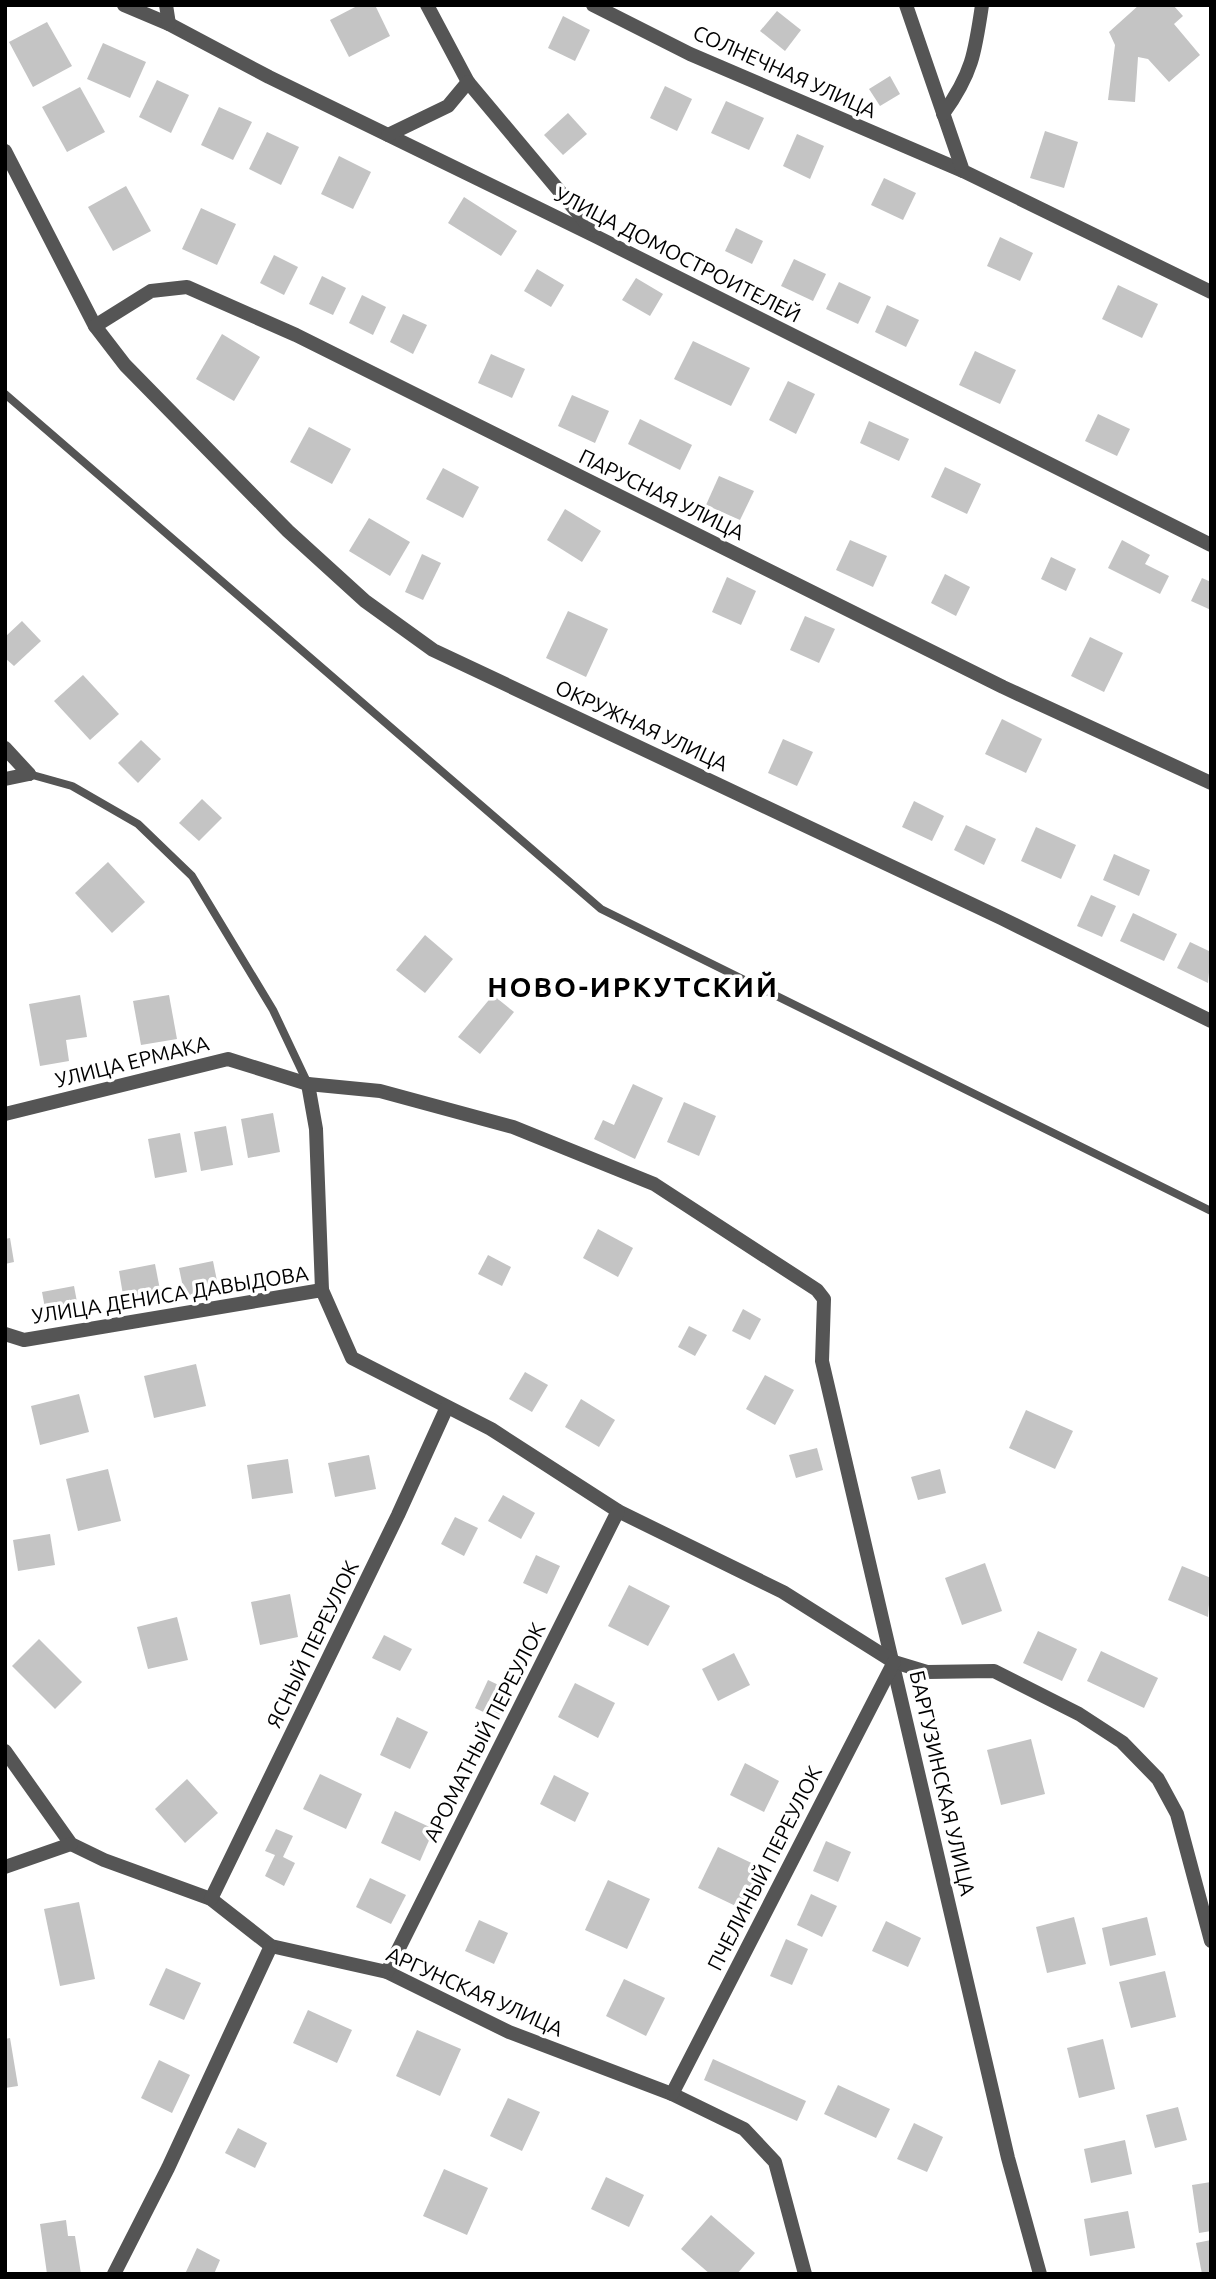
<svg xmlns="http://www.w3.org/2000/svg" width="1216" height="2279" font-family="Ubuntu,sans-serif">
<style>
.building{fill:#c4c4c4}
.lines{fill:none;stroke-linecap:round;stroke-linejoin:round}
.service{stroke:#555;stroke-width:8}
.minor{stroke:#555;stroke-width:14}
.labels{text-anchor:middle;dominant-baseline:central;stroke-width:7;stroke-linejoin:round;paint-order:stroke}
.street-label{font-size:21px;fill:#000;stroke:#fff}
.district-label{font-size:28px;font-weight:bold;letter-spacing:2px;fill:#000;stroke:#fff}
</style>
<rect width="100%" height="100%" fill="#fff"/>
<g class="building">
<polygon points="359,5 375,5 390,36 349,57 330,20"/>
<polygon points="1139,5 1173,5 1183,16 1174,24 1200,55 1169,82 1148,59 1138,57 1135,102 1108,100 1115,45 1109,32"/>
<polygon points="777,11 801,30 785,51 760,31"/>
<polygon points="563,16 590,30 575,61 548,48"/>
<polygon points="47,22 72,66 33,87 9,42"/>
<polygon points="103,43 146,62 130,98 87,79"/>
<polygon points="890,76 900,94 880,106 869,89"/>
<polygon points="157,80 189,95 171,133 139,117"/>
<polygon points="665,86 692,99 677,131 650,118"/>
<polygon points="80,87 105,132 67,152 42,107"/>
<polygon points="726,101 764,118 749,150 711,133"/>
<polygon points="219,107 252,122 233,160 201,145"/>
<polygon points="568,113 587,134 563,155 544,135"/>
<polygon points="1045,131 1078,142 1064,188 1030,178"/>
<polygon points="267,132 299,147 281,185 249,169"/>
<polygon points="797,134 824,146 810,179 783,166"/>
<polygon points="339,156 371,172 353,209 321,194"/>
<polygon points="884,178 916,193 903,220 871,205"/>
<polygon points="126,186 151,231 113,251 88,207"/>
<polygon points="464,197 517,231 501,256 448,223"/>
<polygon points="201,208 236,224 217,265 182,249"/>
<polygon points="736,228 763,241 752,264 725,251"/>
<polygon points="1000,237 1033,253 1020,281 987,266"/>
<polygon points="274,255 298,267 284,295 260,283"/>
<polygon points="794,259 826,274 813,301 781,286"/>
<polygon points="537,269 564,285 551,307 524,291"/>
<polygon points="322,276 346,288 333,315 309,304"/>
<polygon points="636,278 663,294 650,316 622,300"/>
<polygon points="839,282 871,297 858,324 826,309"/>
<polygon points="1118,285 1158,304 1142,338 1102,319"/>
<polygon points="362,295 386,307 373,335 349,323"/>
<polygon points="887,305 919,320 906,347 875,332"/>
<polygon points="403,314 427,325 413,354 390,342"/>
<polygon points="222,334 260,357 234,401 196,379"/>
<polygon points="693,341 750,368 731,406 674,379"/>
<polygon points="975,351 1016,370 1000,404 959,385"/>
<polygon points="491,354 525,369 512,398 478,383"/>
<polygon points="788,381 815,394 796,434 769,420"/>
<polygon points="572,395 609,411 595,443 558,426"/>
<polygon points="1098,414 1130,429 1117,456 1085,441"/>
<polygon points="640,419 692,445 680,470 628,444"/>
<polygon points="869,421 909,439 899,461 860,443"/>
<polygon points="309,427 351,449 332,484 290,462"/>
<polygon points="945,467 981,484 967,514 931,497"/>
<polygon points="443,468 479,487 463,518 426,499"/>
<polygon points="719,476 754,491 740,520 706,505"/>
<polygon points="565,509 601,531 582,562 547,540"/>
<polygon points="369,518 410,542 390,576 349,551"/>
<polygon points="850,540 887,556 873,587 836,570"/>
<polygon points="1122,540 1150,555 1145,564 1169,576 1160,594 1108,568"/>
<polygon points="422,554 441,563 423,600 405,592"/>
<polygon points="1051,557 1076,569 1066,591 1041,579"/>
<polygon points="945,574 970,587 956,616 931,603"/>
<polygon points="727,577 756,591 741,625 712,612"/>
<polygon points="1202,578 1211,582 1211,610 1191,601"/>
<polygon points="568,611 608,629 586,677 546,658"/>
<polygon points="805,616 835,629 819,663 790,650"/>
<polygon points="22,621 41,641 14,666 5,658 5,637"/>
<polygon points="1090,637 1123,653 1104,692 1071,676"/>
<polygon points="83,675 119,714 90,740 54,701"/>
<polygon points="1002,719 1042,739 1026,773 985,754"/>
<polygon points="783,739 813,752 797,786 768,773"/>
<polygon points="141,740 161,759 138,783 118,763"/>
<polygon points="202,799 222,818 199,841 179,823"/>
<polygon points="914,801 944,816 932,841 902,827"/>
<polygon points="966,825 996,839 984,865 954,850"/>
<polygon points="1036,827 1076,845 1061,879 1021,861"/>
<polygon points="1114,854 1150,870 1139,896 1103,880"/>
<polygon points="108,862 145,902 112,933 75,893"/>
<polygon points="1091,895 1116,906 1102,937 1077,926"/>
<polygon points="1133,913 1177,934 1164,961 1120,941"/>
<polygon points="425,935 453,959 425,993 396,970"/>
<polygon points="1190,942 1211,952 1208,983 1177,968"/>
<polygon points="80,995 87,1037 66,1040 69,1061 40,1066 29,1004"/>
<polygon points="169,995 177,1039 141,1045 133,1001"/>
<polygon points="493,995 514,1012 480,1054 458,1037"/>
<polygon points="633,1084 663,1098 635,1159 594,1139 603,1120 614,1125"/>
<polygon points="684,1102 716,1116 699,1156 667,1142"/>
<polygon points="273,1113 280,1152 248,1158 241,1119"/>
<polygon points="226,1126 233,1165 201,1171 194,1132"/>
<polygon points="180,1133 187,1172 155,1178 148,1139"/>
<polygon points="598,1229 633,1248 618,1277 583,1258"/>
<polygon points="10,1238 14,1262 5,1264 5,1239"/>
<polygon points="488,1255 511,1267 502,1286 478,1274"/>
<polygon points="213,1261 219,1291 185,1297 179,1268"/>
<polygon points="155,1264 161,1295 124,1301 119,1271"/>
<polygon points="74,1286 79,1313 47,1319 42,1292"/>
<polygon points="743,1309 761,1319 750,1340 732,1331"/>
<polygon points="689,1326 707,1335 695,1356 678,1347"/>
<polygon points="196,1364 206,1406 154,1418 144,1376"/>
<polygon points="525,1372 548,1385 532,1412 509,1399"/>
<polygon points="765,1375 794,1390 775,1425 746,1409"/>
<polygon points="79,1394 89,1432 40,1445 31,1406"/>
<polygon points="581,1399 615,1420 599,1447 565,1427"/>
<polygon points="1026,1410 1073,1431 1055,1469 1009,1448"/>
<polygon points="817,1448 823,1470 796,1478 789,1455"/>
<polygon points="369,1455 376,1489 335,1497 328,1463"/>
<polygon points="288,1459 293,1493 252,1499 247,1465"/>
<polygon points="108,1469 121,1521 78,1531 66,1479"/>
<polygon points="940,1469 946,1493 918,1500 911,1477"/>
<polygon points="503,1495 535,1513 521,1539 488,1521"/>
<polygon points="455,1517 478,1528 464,1556 441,1544"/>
<polygon points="50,1534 55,1565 18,1571 13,1540"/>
<polygon points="536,1555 560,1566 547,1594 523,1583"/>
<polygon points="985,1563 1002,1611 962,1625 945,1578"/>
<polygon points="1182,1566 1211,1578 1208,1617 1168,1600"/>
<polygon points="629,1585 670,1606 648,1646 608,1626"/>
<polygon points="290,1594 298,1637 260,1645 251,1602"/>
<polygon points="177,1617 188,1660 148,1669 137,1627"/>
<polygon points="1038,1631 1077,1649 1062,1681 1023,1663"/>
<polygon points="384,1635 412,1649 400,1671 372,1658"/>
<polygon points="39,1639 82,1682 55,1709 12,1666"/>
<polygon points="1101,1651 1158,1678 1144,1708 1087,1681"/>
<polygon points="734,1653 750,1685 718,1701 702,1669"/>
<polygon points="488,1680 511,1691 498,1719 475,1708"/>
<polygon points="575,1683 615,1703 598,1738 558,1717"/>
<polygon points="397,1717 428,1732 410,1769 380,1755"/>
<polygon points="1031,1739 1045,1794 1001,1805 987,1750"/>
<polygon points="745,1763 779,1781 764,1812 730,1795"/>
<polygon points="320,1774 362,1794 346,1829 303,1809"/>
<polygon points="554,1775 589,1793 575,1822 540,1804"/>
<polygon points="187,1779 218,1813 185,1843 155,1809"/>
<polygon points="395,1811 434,1829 420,1861 381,1843"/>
<polygon points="276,1829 293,1836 283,1857 295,1863 284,1886 265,1876 275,1855 265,1851"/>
<polygon points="826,1841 851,1852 838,1882 813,1871"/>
<polygon points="718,1847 762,1868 742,1909 698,1888"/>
<polygon points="370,1878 406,1895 391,1924 356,1907"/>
<polygon points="608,1880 650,1899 627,1949 585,1930"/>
<polygon points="811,1894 837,1906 822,1937 797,1925"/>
<polygon points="79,1902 95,1979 60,1986 44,1909"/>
<polygon points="1074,1917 1086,1964 1047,1973 1036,1927"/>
<polygon points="1147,1917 1156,1955 1110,1966 1102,1928"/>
<polygon points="479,1920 508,1933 494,1964 465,1951"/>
<polygon points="886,1921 921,1938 908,1967 872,1951"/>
<polygon points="786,1939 808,1949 792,1985 770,1976"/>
<polygon points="166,1968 201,1983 184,2020 149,2005"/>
<polygon points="1165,1971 1176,2017 1131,2028 1119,1982"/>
<polygon points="624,1979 665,1998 646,2036 606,2016"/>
<polygon points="308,2010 352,2030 337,2063 293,2043"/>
<polygon points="417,2030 461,2049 440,2096 396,2076"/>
<polygon points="10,2038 18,2086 5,2088 5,2039"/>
<polygon points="1103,2039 1115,2089 1079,2098 1067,2048"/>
<polygon points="713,2059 806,2101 797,2121 704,2080"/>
<polygon points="159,2060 190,2075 172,2113 141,2098"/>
<polygon points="838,2085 890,2109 876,2138 824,2114"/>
<polygon points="508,2098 540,2112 522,2151 490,2136"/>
<polygon points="1178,2107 1187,2140 1155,2148 1146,2115"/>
<polygon points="914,2123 943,2137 927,2172 897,2159"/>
<polygon points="238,2128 267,2143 255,2168 225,2153"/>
<polygon points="1125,2140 1132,2174 1091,2183 1084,2149"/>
<polygon points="444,2169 488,2188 467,2235 423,2216"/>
<polygon points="606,2177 644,2195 629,2227 591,2209"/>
<polygon points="1211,2182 1211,2231 1199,2233 1192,2185"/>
<polygon points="1128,2211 1135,2248 1090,2256 1084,2219"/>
<polygon points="711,2215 755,2253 737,2274 710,2274 681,2249"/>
<polygon points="66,2220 68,2236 75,2236 81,2274 47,2274 40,2224"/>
<polygon points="1211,2240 1211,2274 1202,2274 1196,2243"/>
<polygon points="197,2248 220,2260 214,2274 185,2274"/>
</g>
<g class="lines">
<g class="service">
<polyline points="5,394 601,909 1211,1211"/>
<polyline points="29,774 72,786 138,824 192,876 273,1010 308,1084"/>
</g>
<g class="minor">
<polyline points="124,5 169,24 269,77 597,237 1211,545"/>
<polyline points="166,5 169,24"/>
<polyline points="427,5 468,82 592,230"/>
<polyline points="593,5 690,54 963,171"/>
<polyline points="906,5 963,171 1211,292"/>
<path d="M943,114C972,74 975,53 982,5"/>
<polyline points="388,135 448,106 468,82"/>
<polyline points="5,151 95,326 125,365 288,531 365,601 433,650 1001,918 1211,1021"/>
<polyline points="95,326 151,291 187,287 296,335 1003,687 1211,783"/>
<polyline points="5,748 29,774"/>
<polyline points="5,779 29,774"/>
<polyline points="308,1084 316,1129 322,1290"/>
<polyline points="5,1114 228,1059 308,1084 380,1091 513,1127 654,1184 817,1290 824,1299 822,1361 1008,2158 1040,2274"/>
<polyline points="5,1334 24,1340 322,1290 352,1358 491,1429 618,1511 783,1592 894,1662 927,1672 994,1671 1079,1714 1122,1742 1158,1779 1177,1814 1211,1941"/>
<polyline points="5,1751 71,1844 104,1860 211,1899 271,1946 387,1972 509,2032 672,2094 744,2129 775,2162 805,2274"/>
<polyline points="5,1867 71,1844"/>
<polyline points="211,1899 398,1515 447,1407"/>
<polyline points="387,1972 618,1511"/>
<polyline points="672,2094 894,1662"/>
<polyline points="114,2274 168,2168 271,1946"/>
</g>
</g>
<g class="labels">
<g class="street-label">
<text transform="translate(785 71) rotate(24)">СОЛНЕЧНАЯ УЛИЦА</text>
<text transform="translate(678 254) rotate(27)">УЛИЦА ДОМОСТРОИТЕЛЕЙ</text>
<text transform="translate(662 494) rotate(26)">ПАРУСНАЯ УЛИЦА</text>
<text transform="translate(642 725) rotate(25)">ОКРУЖНАЯ УЛИЦА</text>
<text transform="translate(132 1061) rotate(-14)">УЛИЦА ЕРМАКА</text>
<text transform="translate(170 1294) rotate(-9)">УЛИЦА ДЕНИСА ДАВЫДОВА</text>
<text transform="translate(312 1644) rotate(-64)">ЯСНЫЙ ПЕРЕУЛОК</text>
<text transform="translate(484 1732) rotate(-63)">АРОМАТНЫЙ ПЕРЕУЛОК</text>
<text transform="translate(943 1783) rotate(77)">БАРГУЗИНСКАЯ УЛИЦА</text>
<text transform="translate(764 1868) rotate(-63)">ПЧЕЛИНЫЙ ПЕРЕУЛОК</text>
<text transform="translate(475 1991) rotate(24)">АРГУНСКАЯ УЛИЦА</text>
</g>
<g class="district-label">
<text x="633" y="986">НОВО-ИРКУТСКИЙ</text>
</g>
</g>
<rect width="1216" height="2279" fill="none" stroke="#000000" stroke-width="14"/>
</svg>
